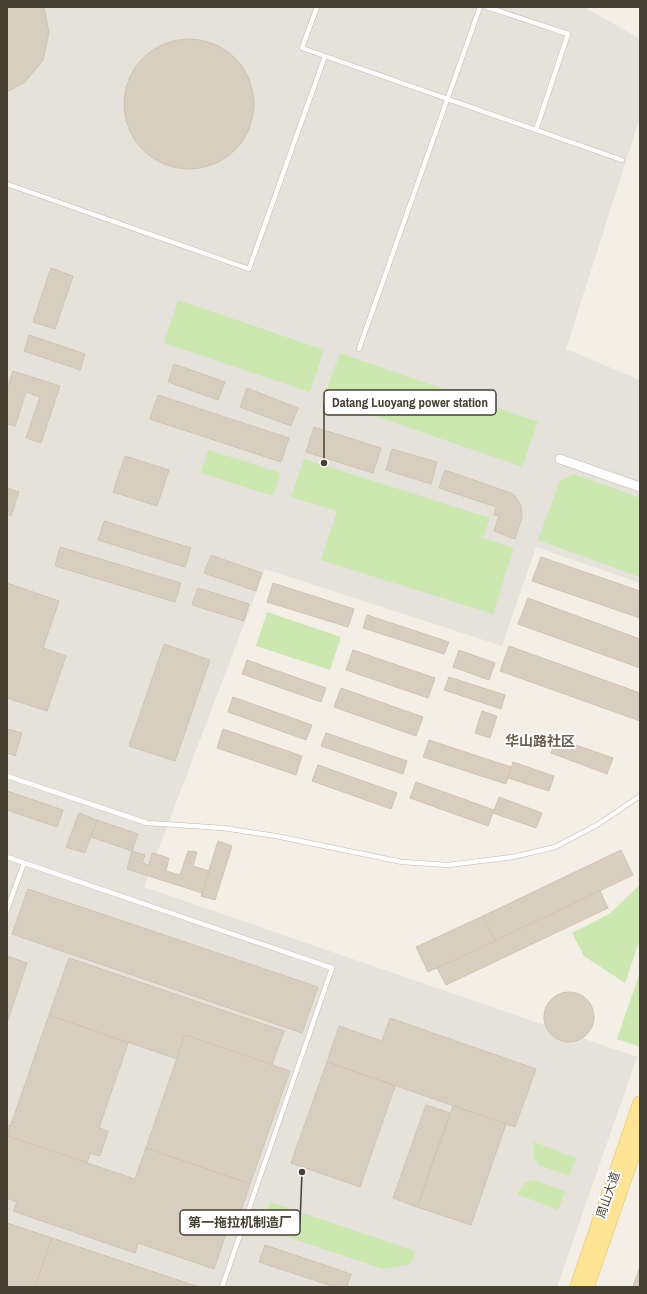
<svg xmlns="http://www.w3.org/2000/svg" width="647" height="1294" font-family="'Archivo Narrow','Noto Sans SC',sans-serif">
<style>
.industrial{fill:#e5e1db}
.green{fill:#cce7af}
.building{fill:#d8cebf;stroke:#cfc4af}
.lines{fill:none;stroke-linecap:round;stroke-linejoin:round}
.service-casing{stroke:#c1baac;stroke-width:5.5}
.minor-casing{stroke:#c1baac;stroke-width:10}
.primary-casing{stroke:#e3c064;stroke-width:15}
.service{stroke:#fff;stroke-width:4.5}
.minor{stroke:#fff;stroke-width:9}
.primary{stroke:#fee394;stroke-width:14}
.labels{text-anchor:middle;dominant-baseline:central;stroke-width:4;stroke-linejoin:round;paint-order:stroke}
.street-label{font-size:12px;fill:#464035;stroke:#fff}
.quarter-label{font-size:14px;font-weight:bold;fill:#685e4d;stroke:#fff}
.leader{fill:none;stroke:#464035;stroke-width:1.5}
.callout-dot{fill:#464035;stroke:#fff;stroke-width:1.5}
.callout{fill:#fff;stroke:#464035;stroke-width:1.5}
.callout-label{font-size:13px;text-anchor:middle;font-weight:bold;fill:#464035}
</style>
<rect width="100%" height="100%" fill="#f3efe6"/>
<polygon class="industrial" points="7,7 584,7 640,39 640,117 566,349 640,380 640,583 536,547 502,646 265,569 144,887 637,1057 557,1287 7,1287"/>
<g class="green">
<polygon points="178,300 324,350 310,392 164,343"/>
<polygon points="340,353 538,422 522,467 324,398"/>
<polygon points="208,450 281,473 273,496 201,473"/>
<polygon points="304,459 490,518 483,538 514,548 493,614 321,560 337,511 291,497"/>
<polygon points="574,474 640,498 640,577 538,540 560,481"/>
<polygon points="267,612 341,637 330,670 256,646"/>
<polygon points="640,885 640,939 625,983 584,956 572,933 609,914"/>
<polygon points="640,972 640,1047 617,1039"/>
<polygon points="534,1142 576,1158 569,1176 539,1165 533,1157"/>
<polygon points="535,1180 565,1191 558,1210 517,1194 525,1182"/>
<polygon points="270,1202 415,1251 411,1264 383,1269 261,1228"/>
</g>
<g class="building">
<polygon points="7,7 44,7 49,33 43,60 25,82 7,92"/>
<circle cx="189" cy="104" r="65"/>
<polygon points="51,268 73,276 55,329 33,322"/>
<polygon points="29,335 85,354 80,370 24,351"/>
<polygon points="174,364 225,382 218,400 168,382"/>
<polygon points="13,371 60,386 41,443 26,438 40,397 26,392 15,426 7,424 7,390"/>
<polygon points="247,388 298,408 291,426 240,407"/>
<polygon points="158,395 289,438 281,462 150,419"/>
<polygon points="314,427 381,448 373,473 306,452"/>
<polygon points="392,449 437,462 431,484 386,470"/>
<polygon points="125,456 169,470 157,506 113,492"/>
<polygon points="445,470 511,493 515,496 521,506 522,516 515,539 494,531 499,516 494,515 496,507 439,488"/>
<polygon points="7,488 19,492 11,516 7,514"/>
<polygon points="104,521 191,548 185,567 98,540"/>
<polygon points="60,547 181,583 175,602 55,566"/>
<polygon points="211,555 262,573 256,591 204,573"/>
<polygon points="541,557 640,591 640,618 532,581"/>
<polygon points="7,583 59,601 43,648 66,656 47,711 7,698"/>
<polygon points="273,583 354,609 348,627 267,602"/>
<polygon points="198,588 249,604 244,621 192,605"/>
<polygon points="528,598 640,639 640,668 518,624"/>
<polygon points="367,615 449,642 444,654 363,628"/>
<polygon points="164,644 210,660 175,761 129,746"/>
<polygon points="509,646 640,693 640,721 500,671"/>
<polygon points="353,650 435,678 428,698 346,670"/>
<polygon points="459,650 495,663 489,680 453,667"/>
<polygon points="247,660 326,688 321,702 242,674"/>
<polygon points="449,677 505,695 501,709 444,690"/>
<polygon points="341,688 423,717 416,736 334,707"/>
<polygon points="233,697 312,725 306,740 228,712"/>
<polygon points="482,711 497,716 490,738 475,733"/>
<polygon points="7,729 22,733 15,756 7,753"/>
<polygon points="223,729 302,756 296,775 217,748"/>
<polygon points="326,733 407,761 403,774 321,746"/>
<polygon points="556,738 613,758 607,774 551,753"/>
<polygon points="429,740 511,767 506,784 423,757"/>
<polygon points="513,762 554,776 549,791 508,778"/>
<polygon points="318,765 397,793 391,809 312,781"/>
<polygon points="416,782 494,810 488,826 410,798"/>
<polygon points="7,791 63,810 57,827 7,810"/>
<polygon points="499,797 542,813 536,828 493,813"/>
<polygon points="79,813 97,820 85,853 66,847"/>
<polygon points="97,820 138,834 132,851 91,837"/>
<polygon points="218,841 232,846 215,900 201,896"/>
<polygon points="621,850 633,875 495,941 483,916"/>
<polygon points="132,851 145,855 142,863 149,865 152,853 169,858 166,871 180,875 188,851 197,852 193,866 209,871 202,893 127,869"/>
<polygon points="28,889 318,987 302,1033 12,934"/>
<polygon points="600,891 608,908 446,985 437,968"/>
<polygon points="483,916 495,941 428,972 416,947"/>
<polygon points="7,956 27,963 7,1023"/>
<polygon points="69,958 284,1031 272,1065 185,1035 177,1059 49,1015"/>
<circle cx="569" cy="1017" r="25"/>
<polygon points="49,1015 128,1043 99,1128 108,1131 100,1156 90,1153 87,1163 7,1136"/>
<polygon points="390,1018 536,1069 515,1127 327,1062 339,1026 382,1041"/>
<polygon points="185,1035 290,1071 250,1184 146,1148"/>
<polygon points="327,1062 395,1086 360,1187 291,1163"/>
<polygon points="426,1105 450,1113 417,1207 393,1198"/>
<polygon points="453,1106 506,1124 471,1225 417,1207"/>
<polygon points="7,1125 11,1126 7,1136 135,1179 146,1148 250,1184 238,1220 231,1218 214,1269 138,1243 135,1253 13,1211 17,1202 7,1198"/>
<polygon points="7,1223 52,1238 35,1287 7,1287"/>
<polygon points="52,1238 199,1287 35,1287"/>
<polygon points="265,1245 351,1274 347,1287 335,1287 259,1262"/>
<polygon points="640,1266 640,1287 633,1287"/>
</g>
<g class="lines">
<g class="service-casing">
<g id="service">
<polyline points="317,7 302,48 622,160"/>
<polyline points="487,7 568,34 536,130"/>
<polyline points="7,184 249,269 325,56"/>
<polyline points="359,349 480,7"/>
<polyline points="7,776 147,823 223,828 276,836 402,862 448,865 513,857 555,847 597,825 640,796"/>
<polyline points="7,857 332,968 222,1287"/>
<polyline points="7,910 24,863"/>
</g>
</g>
<g class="minor-casing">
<polyline id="minor" points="560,459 640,487"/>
</g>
<g class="primary-casing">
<g id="primary">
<polyline points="577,1287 640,1103"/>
<polyline points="587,1287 640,1134"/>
</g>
</g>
<use href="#service" class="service"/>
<use href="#minor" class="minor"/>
<use href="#primary" class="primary"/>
</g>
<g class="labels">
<g class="street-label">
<text transform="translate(608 1195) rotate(-71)">周山大道</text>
</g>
<g class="quarter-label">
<text x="540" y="741">华山路社区</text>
</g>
</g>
<path class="leader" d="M324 463L324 403M302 1172L300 1223"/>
<g class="callout-dot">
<circle cx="324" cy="463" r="4"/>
<circle cx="302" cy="1172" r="4"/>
</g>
<g class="callout">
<rect x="324" y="390" width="172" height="25" rx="4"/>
<rect x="180" y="1210" width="120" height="25" rx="4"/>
</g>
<g class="callout-label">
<text x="410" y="407">Datang Luoyang power station</text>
<text x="240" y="1227">第一拖拉机制造厂</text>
</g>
<rect width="647" height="1294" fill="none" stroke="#464035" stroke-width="16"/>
</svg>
